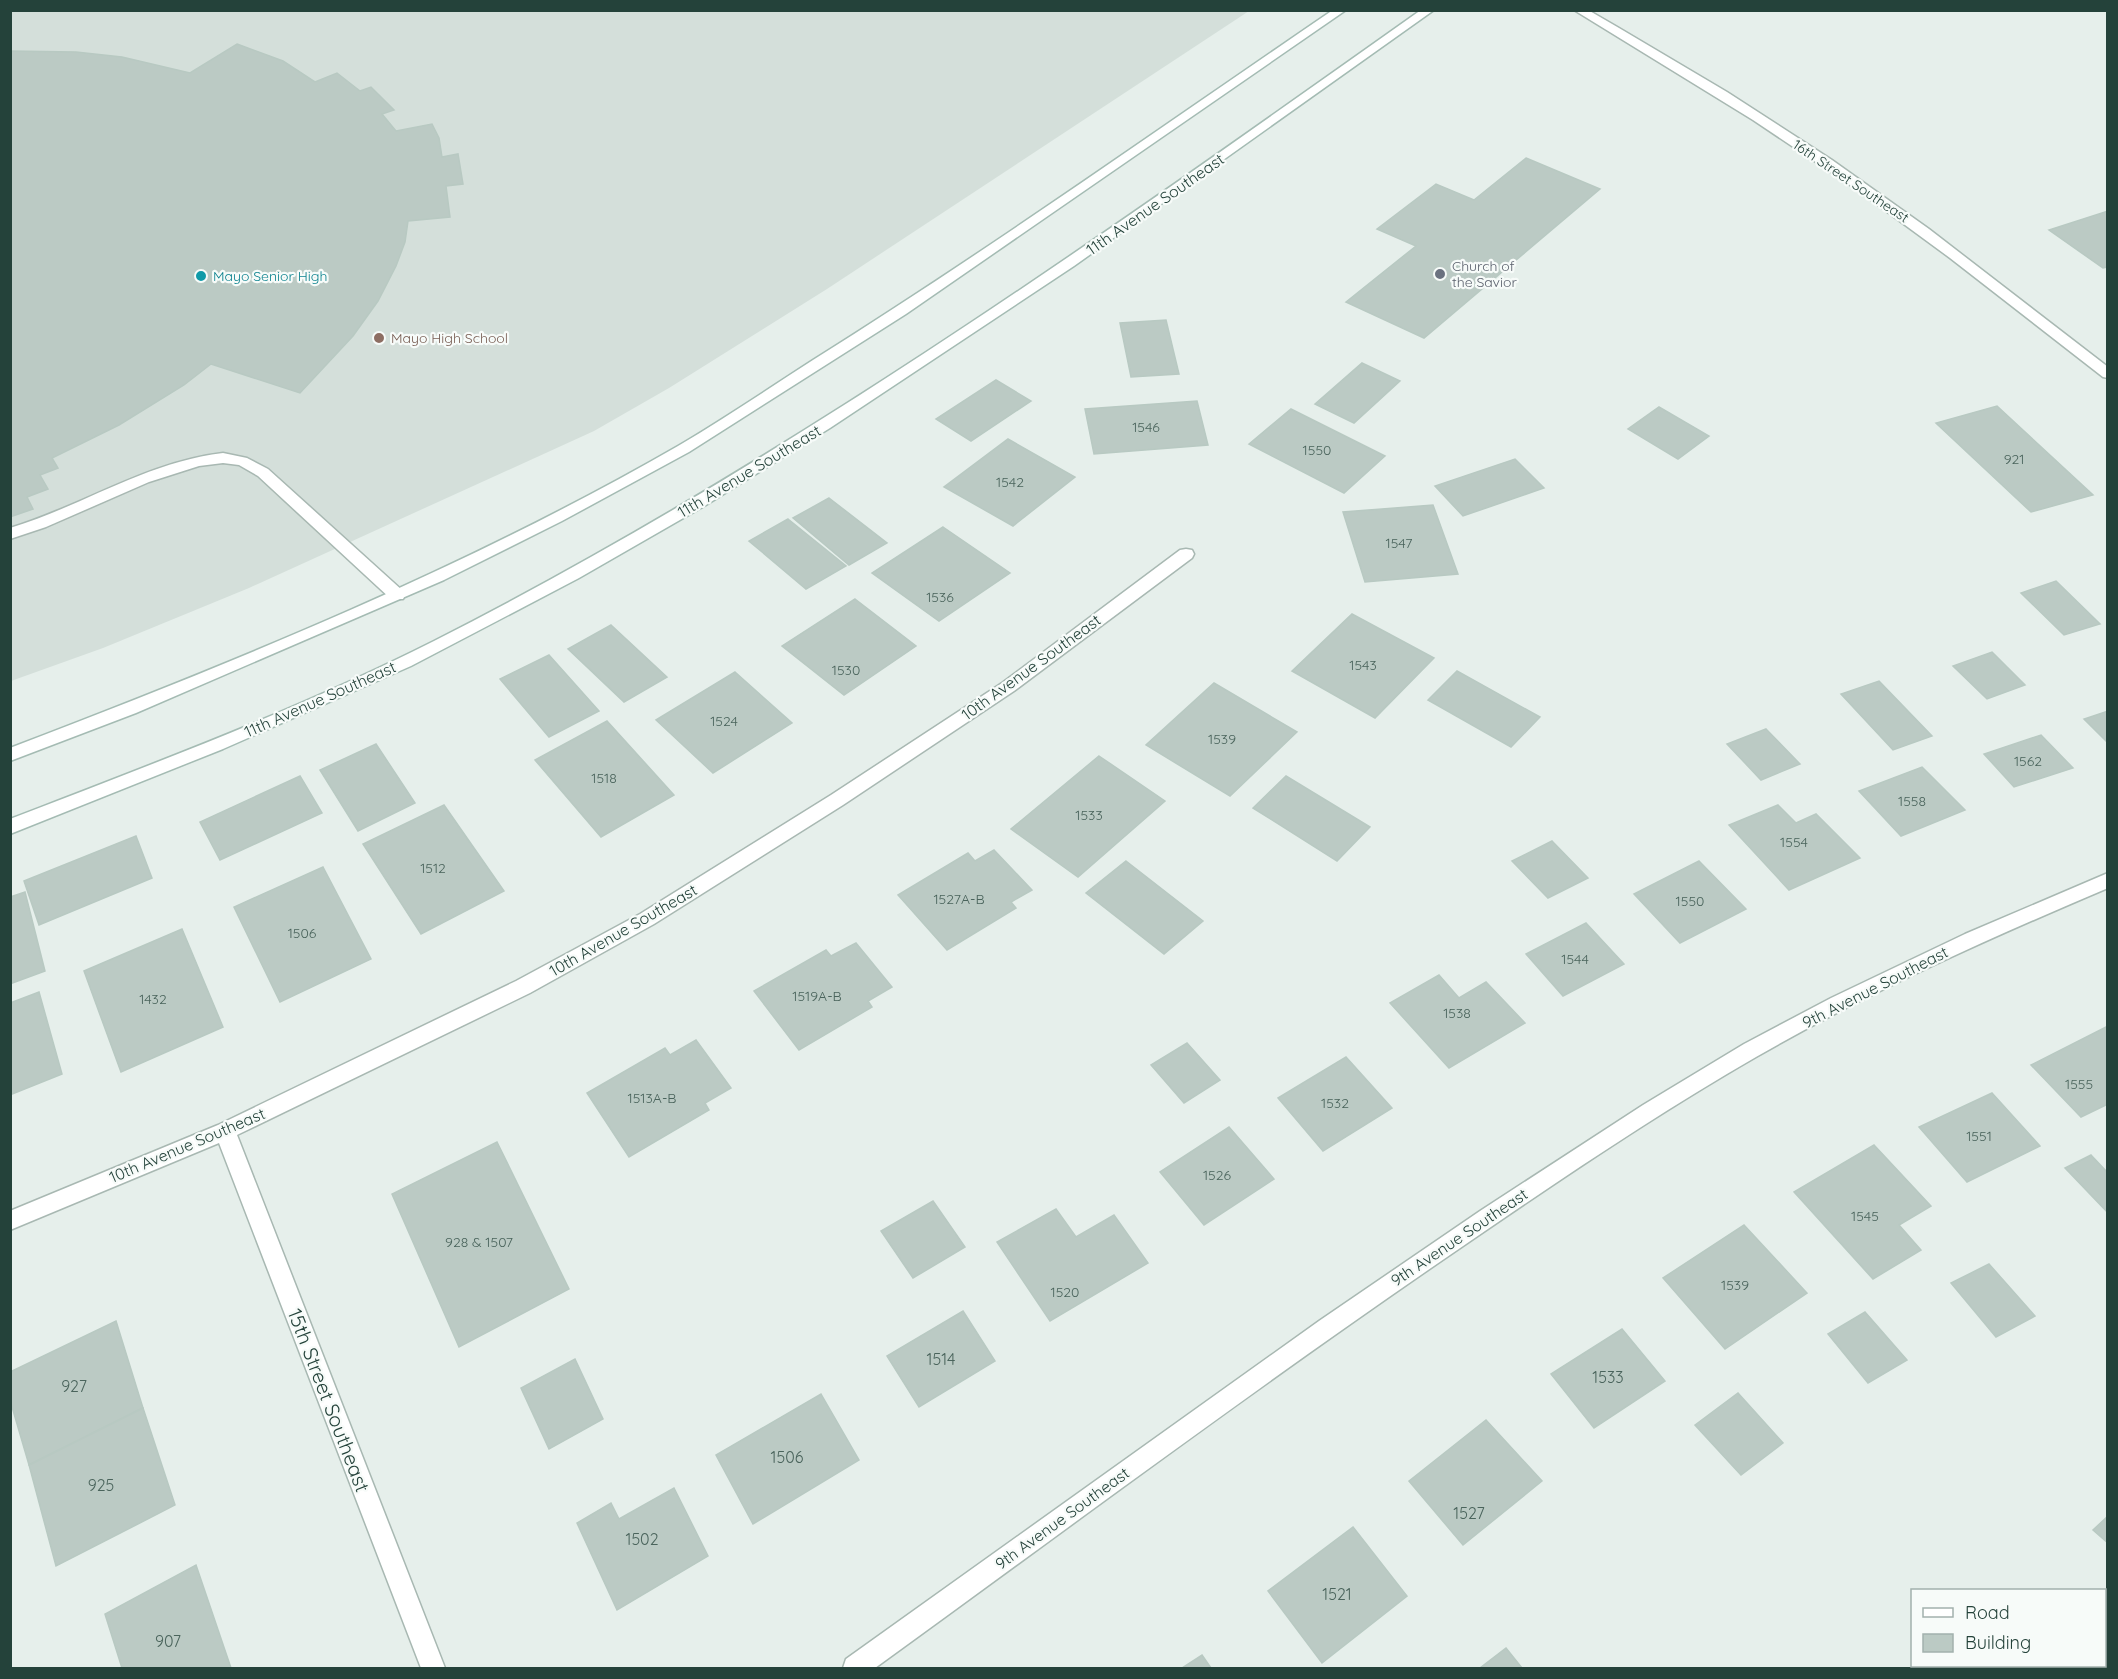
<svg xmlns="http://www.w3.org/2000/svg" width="2118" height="1679" font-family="Quicksand,sans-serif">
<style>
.built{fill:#d4dfda}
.building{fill:#bbcac4;stroke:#b8c9c2;stroke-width:1.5}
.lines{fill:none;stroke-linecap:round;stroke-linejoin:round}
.service-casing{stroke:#a8b8b2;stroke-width:3}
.minor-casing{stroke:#a8b8b2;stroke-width:3}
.tertiary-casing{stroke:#a8b8b2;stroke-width:3}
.secondary-casing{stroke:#a4bbb3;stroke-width:3}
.service{fill:#fff;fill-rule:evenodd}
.minor{fill:#fff;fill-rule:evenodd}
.tertiary{fill:#fff;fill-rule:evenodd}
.secondary{fill:#fff;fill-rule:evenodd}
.worship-dot{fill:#6b7280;stroke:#f7fbf9;stroke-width:2}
.culture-dot{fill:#0f9aa8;stroke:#f7fbf9;stroke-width:2}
.education-dot{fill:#8d6e63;stroke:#f7fbf9;stroke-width:2}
.labels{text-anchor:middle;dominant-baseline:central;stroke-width:4.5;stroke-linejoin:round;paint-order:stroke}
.far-street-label{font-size:14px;fill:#24423a;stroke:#f7fbf9}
.far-worship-label{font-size:14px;fill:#5b616d;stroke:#f7fbf9;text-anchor:start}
.far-culture-label{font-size:14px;fill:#0d838f;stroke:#f7fbf9;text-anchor:start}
.far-education-label{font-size:14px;fill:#785e54;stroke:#f7fbf9;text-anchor:start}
.number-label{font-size:14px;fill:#4a645c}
.street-label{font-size:16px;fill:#24423a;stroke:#f7fbf9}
.near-number-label{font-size:16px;fill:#4a645c}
.near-street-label{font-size:20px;fill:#24423a;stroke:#f7fbf9}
</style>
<rect width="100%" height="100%" fill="#e6efeb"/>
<polygon class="built" points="10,11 1249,11 827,289 669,388 594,431 249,588 103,648 11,681"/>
<g class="building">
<polygon points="237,44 283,61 315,82 337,73 360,91 371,87 394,110 382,114 396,131 432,124 439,138 442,157 458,154 463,184 446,186 450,217 408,221 405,242 396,266 378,301 353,336 300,393 211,364 184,385 119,425 52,458 58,468 40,475 48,489 27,497 33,509 10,517 10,51 76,52 122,57 190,73"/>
<polygon points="1526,158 1600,189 1424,338 1346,302 1416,246 1377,229 1436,184 1474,200"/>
<polygon points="2108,211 2108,267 2103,268 2049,230"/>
<polygon points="1166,320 1179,374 1131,377 1120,323"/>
<polygon points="1362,363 1400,381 1354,423 1315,404"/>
<polygon points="996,380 1031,401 971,441 936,419"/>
<polygon points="1197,401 1208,445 1094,454 1085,409"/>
<polygon points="1997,406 2093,495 2031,512 1936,423"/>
<polygon points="1659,407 1709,436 1678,459 1628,429"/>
<polygon points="1291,409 1385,456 1344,493 1249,444"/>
<polygon points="1008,439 1075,477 1013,526 944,487"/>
<polygon points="1515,459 1544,488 1463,516 1435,486"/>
<polygon points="829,498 887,543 849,565 793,518"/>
<polygon points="1433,505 1458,574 1365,582 1343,512"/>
<polygon points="788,519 846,566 806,589 749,541"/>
<polygon points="943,527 1010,573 939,621 872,573"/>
<polygon points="2056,581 2100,624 2064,635 2021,593"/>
<polygon points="855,599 916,646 844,695 782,646"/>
<polygon points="1352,614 1434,658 1375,718 1292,671"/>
<polygon points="611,625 667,677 624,702 568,649"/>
<polygon points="1992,652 2025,685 1987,699 1953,666"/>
<polygon points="549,655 599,711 549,737 500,679"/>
<polygon points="1457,671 1540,717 1511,747 1428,700"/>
<polygon points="735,672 792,723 713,773 656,720"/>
<polygon points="1879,681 1932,736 1893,750 1841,694"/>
<polygon points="1214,683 1297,732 1230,796 1146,745"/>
<polygon points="2108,711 2108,743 2084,719"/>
<polygon points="607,721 674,795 601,837 535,760"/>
<polygon points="1766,729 1800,764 1761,780 1727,744"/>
<polygon points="2041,735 2073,768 2014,787 1984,754"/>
<polygon points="376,744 415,803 358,831 320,770"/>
<polygon points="1099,756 1165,801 1078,877 1011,829"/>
<polygon points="1922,767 1965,810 1901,836 1859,791"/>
<polygon points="300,776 322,813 220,860 200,822"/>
<polygon points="1286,776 1370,827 1337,861 1253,808"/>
<polygon points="444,805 504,891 421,934 363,844"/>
<polygon points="1778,805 1796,823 1816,814 1860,858 1789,890 1729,825"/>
<polygon points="136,836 152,878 39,925 24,881"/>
<polygon points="1552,841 1588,878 1548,898 1512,861"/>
<polygon points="994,850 1032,890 1011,902 1016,908 947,950 898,895 968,853 975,861"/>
<polygon points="1126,861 1203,921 1164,954 1086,893"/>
<polygon points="1699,861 1746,909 1680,943 1634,894"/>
<polygon points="323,867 371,959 280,1002 234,907"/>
<polygon points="25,892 45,971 10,984 10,897"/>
<polygon points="1586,923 1624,964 1563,996 1526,954"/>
<polygon points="182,929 223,1027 121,1072 84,971"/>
<polygon points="856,943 892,987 868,1001 872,1007 799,1050 754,991 826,950 831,956"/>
<polygon points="1439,975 1459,998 1486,982 1525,1023 1449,1068 1390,1003"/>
<polygon points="39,992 62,1074 10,1095 10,1003"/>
<polygon points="2108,1026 2108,1104 2081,1117 2031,1065"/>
<polygon points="696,1040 731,1088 705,1103 709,1110 629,1157 587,1093 665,1048 670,1055"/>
<polygon points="1187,1043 1220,1080 1184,1103 1151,1065"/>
<polygon points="1346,1057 1392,1108 1323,1151 1278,1098"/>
<polygon points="1992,1093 2040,1146 1967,1182 1919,1127"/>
<polygon points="1229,1127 1274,1179 1204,1225 1160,1172"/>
<polygon points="497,1142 569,1289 459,1347 392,1194"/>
<polygon points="1874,1145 1931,1206 1899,1225 1921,1250 1873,1279 1794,1192"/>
<polygon points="2091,1155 2108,1173 2108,1213 2065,1168"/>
<polygon points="933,1201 965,1247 913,1278 881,1231"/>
<polygon points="1056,1209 1076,1237 1114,1215 1148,1263 1050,1321 997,1242"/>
<polygon points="1744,1225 1807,1293 1725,1349 1663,1278"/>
<polygon points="1989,1264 2035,1316 1996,1337 1951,1283"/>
<polygon points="963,1311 995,1361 919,1407 887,1356"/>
<polygon points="1865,1312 1907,1360 1868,1383 1828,1334"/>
<polygon points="116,1321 143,1408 29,1465 10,1400 10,1372"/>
<polygon points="1622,1329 1665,1381 1594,1428 1551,1374"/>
<polygon points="575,1359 603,1419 549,1449 521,1388"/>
<polygon points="1738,1393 1783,1443 1741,1475 1695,1425"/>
<polygon points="821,1394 859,1460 753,1524 716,1455"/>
<polygon points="143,1408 175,1505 56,1566 29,1465"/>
<polygon points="1486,1420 1542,1481 1463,1545 1409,1481"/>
<polygon points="674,1488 708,1556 617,1610 577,1523 611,1503 619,1519"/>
<polygon points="2108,1516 2108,1543 2093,1530"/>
<polygon points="1353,1527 1407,1596 1322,1663 1268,1591"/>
<polygon points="196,1565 231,1668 122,1668 105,1614"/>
<polygon points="2104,1615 2108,1617 2108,1668 2035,1668 2038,1666 2104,1666"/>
<polygon points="1506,1648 1522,1668 1480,1668"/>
<polygon points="1202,1655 1211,1668 1182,1668"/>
</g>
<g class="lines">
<g class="service-casing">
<path id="service" d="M223,453L247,458L268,469L403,591L405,595L403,599H391L258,476L239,465L223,463L199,466L149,482L46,527L10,539V528C83,506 146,462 223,453Z"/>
</g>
<g class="minor-casing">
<g id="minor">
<polygon points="1186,549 1192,550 1194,554 1192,558 1014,691 843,805 654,924 530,993 237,1135 445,1668 421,1668 219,1143 10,1230 10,1211 218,1125 516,981 640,914 831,795 1002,683 1180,550"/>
<path d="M2108,873V888C1988,939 1869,992 1756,1057C1657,1114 1561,1179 1466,1244C1265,1381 1071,1526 875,1668H843L846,1659L1319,1321L1480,1211L1643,1105L1744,1044L1831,998L1965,934Z"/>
</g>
</g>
<g class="tertiary-casing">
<polygon id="tertiary" points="1574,10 1588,10 1619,28 1727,92 1832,160 1929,229 2108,367 2108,378 2103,377 1950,258 1856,189 1753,120"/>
</g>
<g class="secondary-casing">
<g id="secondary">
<path d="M1333,10H1346L906,314L689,452L562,521L444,580L136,713L10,761V748C238,661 466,568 678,446C724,419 768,389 813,360C990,249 1160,128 1333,10Z"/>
<path d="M1421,10H1434L1074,266L830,428L706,505L579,578L411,666L223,749L10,834V819C153,764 297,710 434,641C783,464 1102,236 1421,10Z"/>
</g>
</g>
<use href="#service" class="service"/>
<use href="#minor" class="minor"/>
<use href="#tertiary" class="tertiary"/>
<use href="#secondary" class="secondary"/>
</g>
<circle class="worship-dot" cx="1440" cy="274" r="6"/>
<circle class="culture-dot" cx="201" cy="276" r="6"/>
<circle class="education-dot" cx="379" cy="338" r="6"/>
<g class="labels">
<g class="far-street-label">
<text transform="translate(1851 181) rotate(34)">16th Street Southeast</text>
</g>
<g class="far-worship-label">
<text x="1452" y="266">Church of<tspan x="1452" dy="16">the Savior</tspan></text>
</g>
<g class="far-culture-label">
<text x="213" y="276">Mayo Senior High</text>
</g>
<g class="far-education-label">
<text x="391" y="338">Mayo High School</text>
</g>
<g class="number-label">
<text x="1146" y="427">1546</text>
<text x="1317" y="450">1550</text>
<text x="2014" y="459">921</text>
<text x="1010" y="482">1542</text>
<text x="1399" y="543">1547</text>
<text x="940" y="597">1536</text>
<text x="1363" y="665">1543</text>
<text x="846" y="670">1530</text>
<text x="724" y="721">1524</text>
<text x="1222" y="739">1539</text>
<text x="2028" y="761">1562</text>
<text x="604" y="778">1518</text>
<text x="1912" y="801">1558</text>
<text x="1089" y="815">1533</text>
<text x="1794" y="842">1554</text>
<text x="433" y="868">1512</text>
<text x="959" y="899">1527A-B</text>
<text x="1690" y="901">1550</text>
<text x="302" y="933">1506</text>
<text x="1575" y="959">1544</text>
<text x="817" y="996">1519A-B</text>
<text x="153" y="999">1432</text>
<text x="1457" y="1013">1538</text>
<text x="2079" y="1084">1555</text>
<text x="652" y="1098">1513A-B</text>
<text x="1335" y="1103">1532</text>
<text x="1979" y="1136">1551</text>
<text x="1217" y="1175">1526</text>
<text x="1865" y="1216">1545</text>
<text x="479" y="1242">928 &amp; 1507</text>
<text x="1735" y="1285">1539</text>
<text x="1065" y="1292">1520</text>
</g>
<g class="street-label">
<text transform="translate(1155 204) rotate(-35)">11th Avenue Southeast</text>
<text transform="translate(749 471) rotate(-31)">11th Avenue Southeast</text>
<text transform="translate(1031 667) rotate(-36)">10th Avenue Southeast</text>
<text transform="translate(320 699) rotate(-24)">11th Avenue Southeast</text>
<text transform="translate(623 930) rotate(-30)">10th Avenue Southeast</text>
<text transform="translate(1875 987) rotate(-27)">9th Avenue Southeast</text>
<text transform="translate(187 1145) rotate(-23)">10th Avenue Southeast</text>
<text transform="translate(1459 1237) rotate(-34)">9th Avenue Southeast</text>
<text transform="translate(1062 1518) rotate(-36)">9th Avenue Southeast</text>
</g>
<g class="near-number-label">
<text x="941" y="1359">1514</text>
<text x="1608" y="1377">1533</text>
<text x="74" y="1386">927</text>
<text x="787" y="1457">1506</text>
<text x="101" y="1485">925</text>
<text x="1469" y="1513">1527</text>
<text x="642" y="1539">1502</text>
<text x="1337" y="1594">1521</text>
<text x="168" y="1641">907</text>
</g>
<g class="near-street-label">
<text transform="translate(329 1400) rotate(69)">15th Street Southeast</text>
</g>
</g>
<rect width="2118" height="1679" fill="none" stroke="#24423a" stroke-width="24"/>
<rect x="1911" y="1589" width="195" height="78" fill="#f7fbf9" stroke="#a3b1ad" stroke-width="1.5"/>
<rect x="1923" y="1608" width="30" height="9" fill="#ffffff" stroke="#a3b1ad" stroke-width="1.5"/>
<text x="1965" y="1619" font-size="18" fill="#24423a">Road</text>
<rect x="1923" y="1634" width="30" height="18" fill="#bbcac4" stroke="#a3b1ad" stroke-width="1.5"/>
<text x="1965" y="1649" font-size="18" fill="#24423a">Building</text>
</svg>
